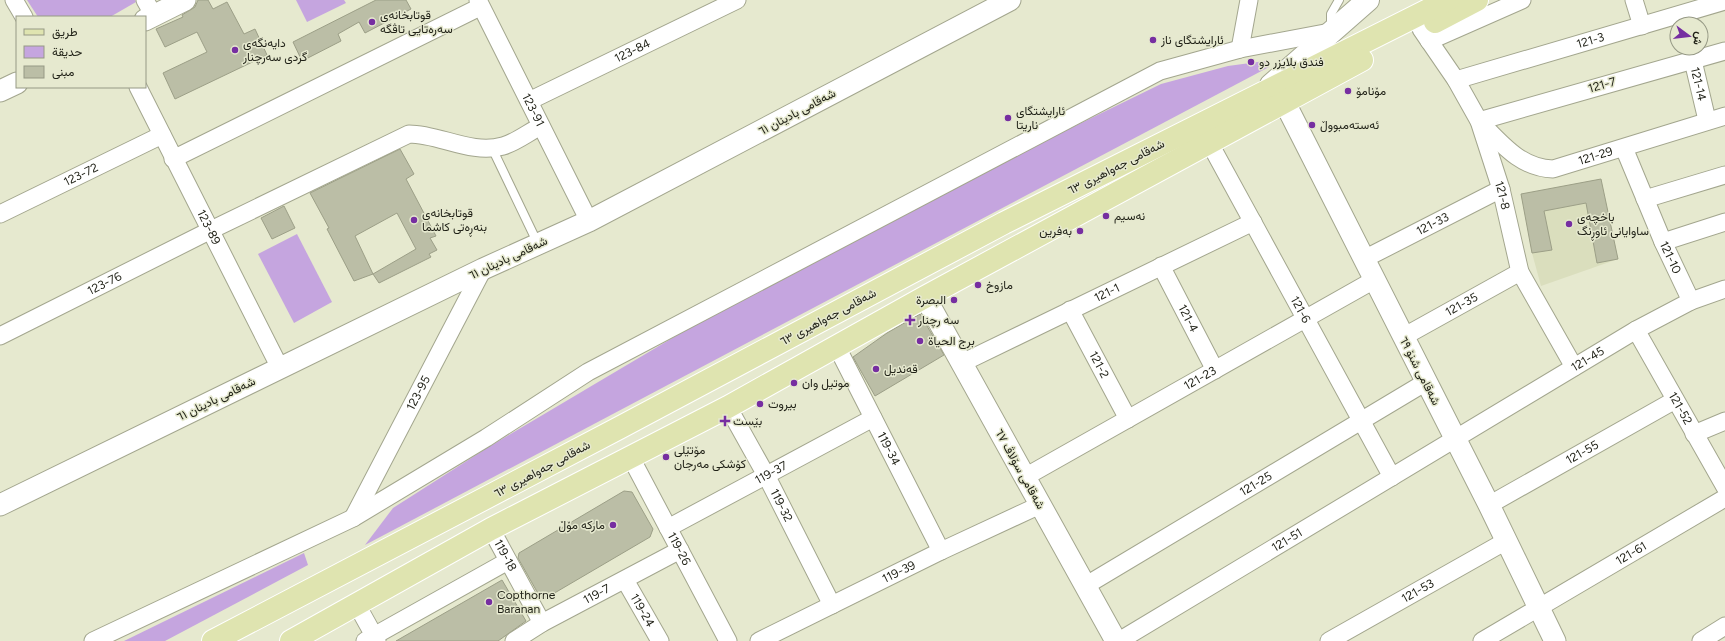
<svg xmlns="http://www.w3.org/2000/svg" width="1725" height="641" font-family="Figtree,Vazirmatn,sans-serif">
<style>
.built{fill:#dadebd}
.green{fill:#c5a5df}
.building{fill:#bbbea6;stroke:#9c9f87;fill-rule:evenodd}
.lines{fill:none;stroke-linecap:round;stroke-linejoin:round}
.service-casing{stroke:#a3a68e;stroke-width:10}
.minor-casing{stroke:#a3a68e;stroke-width:19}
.tertiary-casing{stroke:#a3a68e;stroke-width:23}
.secondary-casing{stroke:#a3a68e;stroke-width:24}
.primary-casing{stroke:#fff;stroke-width:24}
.service{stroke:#fff;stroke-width:8}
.minor{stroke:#fff;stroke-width:17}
.tertiary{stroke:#fff;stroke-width:21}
.secondary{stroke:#fff;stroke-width:22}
.primary{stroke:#dfe4b0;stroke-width:22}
.poi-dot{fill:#762ea1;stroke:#e6e9cf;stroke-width:1.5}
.labels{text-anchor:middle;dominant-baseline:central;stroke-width:3;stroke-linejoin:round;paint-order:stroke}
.poi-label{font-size:12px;fill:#1f2016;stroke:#e6e9cf;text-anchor:start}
.street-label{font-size:12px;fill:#1f2016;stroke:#e6e9cf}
</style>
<rect width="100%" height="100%" fill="#e6e9cf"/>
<polygon class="built" points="1601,179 1618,259 1541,286 1532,253 1521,194"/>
<g class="green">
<polygon points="27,0 135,0 136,2 110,17 38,17"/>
<polygon points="296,0 344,0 346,3 307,22"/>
<polygon points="1265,61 1269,67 365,545 393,508 487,448 696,324 950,187 1161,84 1228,66"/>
<polygon points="297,234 332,302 294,323 258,254"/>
<polygon points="304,553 308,565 165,641 124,641"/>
</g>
<g class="building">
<polygon points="198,0 208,0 213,9 227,2 244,34 255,29 267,55 175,99 163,73 207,52 197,32 165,47 156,29 183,17 182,15 195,7"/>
<polygon points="376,0 406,0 411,9 365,33 359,22 338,34 341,41 302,61 293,42"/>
<path d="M400,149L414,174L406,179L436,236L430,238L437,250L429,254L431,257L379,283L373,274L354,281L327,229L329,228L310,193ZM397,213L416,249L373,274L355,236Z"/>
<polygon points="1601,179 1618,259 1597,263 1586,203 1544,211 1552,250 1532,253 1521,194"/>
<polygon points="284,206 295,228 272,239 261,218"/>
<polygon points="920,314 944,355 875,396 853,357 887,333"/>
<polygon points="624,491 632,492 653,529 650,537 546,598 540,597 518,558 519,553"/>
<polygon points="502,580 526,621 498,641 396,641"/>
</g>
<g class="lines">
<g class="service-casing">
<g id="service">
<polyline points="1331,27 1331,14 1339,0"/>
<polyline points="492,148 538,244"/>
</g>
</g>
<g class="minor-casing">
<g id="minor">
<polyline points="14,0 24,17"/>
<polyline points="145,0 154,16"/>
<path id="s1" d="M478,0L589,221"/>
<polyline points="1634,0 1642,26"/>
<path id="s2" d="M1421,29L1456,80L1479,121L1501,189L1520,272L1574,367"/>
<polyline points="1429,41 1522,0"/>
<path id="s3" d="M1690,48L1707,120"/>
<polyline points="1240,49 1249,0"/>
<path id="s4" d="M1725,51L1479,121C1501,143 1520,168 1553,169L1725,116"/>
<path id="s5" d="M1456,80L1725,1"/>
<path id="s6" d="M138,87L280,368"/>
<path id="s7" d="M529,101L737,0"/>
<path id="s8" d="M1209,142L1392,477"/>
<path id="s9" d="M1624,148L1663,242L1691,301"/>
<polyline points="173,159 480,7"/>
<polyline points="1645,199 1725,175"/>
<path id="s10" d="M0,214L162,135"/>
<polyline points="1663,242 1725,222"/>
<path id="s11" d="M1364,259L1501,189"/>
<path id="s12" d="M1161,266L1215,370"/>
<path id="s13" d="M1070,310L1128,419"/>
<path id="s14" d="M1636,330L1725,487"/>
<path id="s15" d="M0,336L209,231L409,134C440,134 471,155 503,146C515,143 529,132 541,126"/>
<path id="s16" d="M1403,337L1520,272"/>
<path id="s17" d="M837,347L941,551"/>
<path id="s18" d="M962,363L1253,222"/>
<path id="s19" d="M728,407L766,475L832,605"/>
<polyline points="1694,434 1725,421"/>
<path id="s20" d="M630,456L728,641"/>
<path id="s21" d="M1025,477L1374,280"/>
<path id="s22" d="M1489,505L1675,400"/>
<path id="s23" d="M353,518L483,269"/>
<path id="s24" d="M668,528L873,418"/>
<path id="s25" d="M491,529L542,623"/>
<path id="s26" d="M625,580L660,641"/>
<path id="s27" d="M1085,586L1426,382"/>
<polyline points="357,605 377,641"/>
<polyline points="93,641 353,518 486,438 588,372 1160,71 1240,49 1330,32"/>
<polyline points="365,641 508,561"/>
<path id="s28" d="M514,641L542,623L680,550"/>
<path id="s29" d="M759,641L941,551L1040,505"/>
<path id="s30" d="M1119,641L1636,330L1691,301L1725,289"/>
<path id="s31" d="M1329,641L1506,541"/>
<path id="s32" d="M1482,641L1725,498"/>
<polyline points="1701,641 1725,626"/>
</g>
</g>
<g class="tertiary-casing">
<g id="tertiary">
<polyline points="145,20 185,0"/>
<polyline points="0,91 17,83"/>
<polyline points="1284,101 1489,505 1555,641"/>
<polyline points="925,297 1116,641"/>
<polyline points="0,505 483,269 589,221 1010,0"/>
</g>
</g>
<g class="secondary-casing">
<polyline id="secondary" points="1271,85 1368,0"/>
</g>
<g class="primary-casing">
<g id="primary">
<polyline points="1435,22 1477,0"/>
<polyline points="213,641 619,428 1004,223 1448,0"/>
<polyline points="291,641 491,529 728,407 925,297 1362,60"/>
</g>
</g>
<use href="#service" class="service"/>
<use href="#minor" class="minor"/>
<use href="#tertiary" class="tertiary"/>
<use href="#secondary" class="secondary"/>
<use href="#primary" class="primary"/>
</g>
<g class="poi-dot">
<circle cx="372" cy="22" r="4"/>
<circle cx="1153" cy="40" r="4"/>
<circle cx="235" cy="50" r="4"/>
<circle cx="1251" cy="62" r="4"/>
<circle cx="1348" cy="91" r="4"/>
<circle cx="1008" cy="118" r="4"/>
<circle cx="1312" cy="125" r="4"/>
<circle cx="1106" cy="216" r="4"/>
<circle cx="414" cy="220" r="4"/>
<circle cx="1569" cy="224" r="4"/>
<circle cx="1080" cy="231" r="4"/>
<circle cx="978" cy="285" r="4"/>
<circle cx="954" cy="300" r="4"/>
<path d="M908 314h4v4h4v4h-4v4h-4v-4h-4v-4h4z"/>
<circle cx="920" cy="341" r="4"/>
<circle cx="876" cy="369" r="4"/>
<circle cx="794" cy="383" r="4"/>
<circle cx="760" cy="404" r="4"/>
<path d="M723 415h4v4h4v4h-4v4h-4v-4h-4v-4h4z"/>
<circle cx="666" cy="457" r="4"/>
<circle cx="613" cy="525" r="4"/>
<circle cx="489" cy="602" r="4"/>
</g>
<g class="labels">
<g class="poi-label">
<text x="380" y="15">قوتابخانەی<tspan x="380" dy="14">سەرەتایی تاڤگە</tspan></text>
<text x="1161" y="40">ئارایشتگای ناز</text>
<text x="243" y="43">دایەنگەی<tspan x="243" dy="14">گردی سەرچنار</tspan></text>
<text x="1259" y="62">فندق بلايزر دو</text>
<text x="1356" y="91">مۆنامۆ</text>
<text x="1016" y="111">ئارایشتگای<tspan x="1016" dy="14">ناریتا</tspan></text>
<text x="1320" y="125">ئەستەمبووڵ</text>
<text x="422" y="213">قوتابخانەی<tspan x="422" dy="14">بنەڕەتی کاشما</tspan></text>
<text x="1114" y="216">نەسیم</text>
<text x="1577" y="217">باخچەی<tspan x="1577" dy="14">ساوایانی ئاوڕنگ</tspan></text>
<text x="1072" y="231" text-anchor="end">بەفرین</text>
<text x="986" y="285">مازوخ</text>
<text x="946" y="300" text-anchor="end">البصرة</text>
<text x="918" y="320">سه رچنار</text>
<text x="928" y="341">برج الحياة</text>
<text x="884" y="369">قەندیل</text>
<text x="802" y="383">موتيل وان</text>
<text x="768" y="404">بیروت</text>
<text x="733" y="421">بێست</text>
<text x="674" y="450">مۆتێلی<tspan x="674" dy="14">کۆشکی مەرجان</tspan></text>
<text x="605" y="525" text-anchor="end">مارکە مۆڵ</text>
<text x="497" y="595">Copthorne<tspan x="497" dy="14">Baranan</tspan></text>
</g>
<g class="street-label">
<text stroke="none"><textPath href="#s5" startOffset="140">121-3</textPath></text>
<text stroke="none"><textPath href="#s7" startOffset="115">123-84</textPath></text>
<text stroke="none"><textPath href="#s3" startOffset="37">121-14</textPath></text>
<text transform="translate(1602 85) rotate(-16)">121-7</text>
<text stroke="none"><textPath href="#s1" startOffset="123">123-91</textPath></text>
<text transform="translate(797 112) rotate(-28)">شەقامی بادینان ٦١</text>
<text stroke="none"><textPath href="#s4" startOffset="391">121-29</textPath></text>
<text transform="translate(1116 167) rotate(-27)">شەقامی جەواهیری ٦٣</text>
<text stroke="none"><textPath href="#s10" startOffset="90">123-72</textPath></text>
<text stroke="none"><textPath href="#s2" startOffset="187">121-8</textPath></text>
<text stroke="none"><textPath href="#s11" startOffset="77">121-33</textPath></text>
<text stroke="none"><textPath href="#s6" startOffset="157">123-89</textPath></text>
<text transform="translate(508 258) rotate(-25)">شەقامی بادینان ٦١</text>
<text stroke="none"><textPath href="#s9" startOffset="119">121-10</textPath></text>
<text stroke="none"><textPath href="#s15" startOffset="117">123-76</textPath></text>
<text stroke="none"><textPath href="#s18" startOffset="161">121-1</textPath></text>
<text stroke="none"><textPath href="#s16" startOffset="67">121-35</textPath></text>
<text stroke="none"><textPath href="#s8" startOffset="191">121-6</textPath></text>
<text transform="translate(828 317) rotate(-28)">شەقامی جەواهیری ٦٣</text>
<text stroke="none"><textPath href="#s12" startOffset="59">121-4</textPath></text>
<text stroke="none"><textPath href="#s30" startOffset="547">121-45</textPath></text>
<text stroke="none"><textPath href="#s13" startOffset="62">121-2</textPath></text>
<text transform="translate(1420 371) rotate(63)">شەقامی شنۆ ٦٩</text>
<text stroke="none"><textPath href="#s21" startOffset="201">121-23</textPath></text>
<text stroke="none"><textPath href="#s23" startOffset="141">123-95</textPath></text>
<text transform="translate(216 399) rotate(-26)">شەقامی بادینان ٦١</text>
<text stroke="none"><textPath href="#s14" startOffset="90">121-52</textPath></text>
<text stroke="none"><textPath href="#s17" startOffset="114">119-34</textPath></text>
<text stroke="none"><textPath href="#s22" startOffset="107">121-55</textPath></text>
<text transform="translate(542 469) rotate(-28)">شەقامی جەواهیری ٦٣</text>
<text transform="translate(1020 469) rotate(61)">شەقامی سۆلاڤ ٦٧</text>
<text stroke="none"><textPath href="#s24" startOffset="117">119-37</textPath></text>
<text stroke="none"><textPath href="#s27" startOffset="199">121-25</textPath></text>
<text stroke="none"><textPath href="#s19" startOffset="112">119-32</textPath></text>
<text stroke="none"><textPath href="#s30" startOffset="196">121-51</textPath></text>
<text stroke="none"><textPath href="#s20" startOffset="105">119-26</textPath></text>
<text stroke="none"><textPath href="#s32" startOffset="173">121-61</textPath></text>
<text stroke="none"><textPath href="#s25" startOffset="30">119-18</textPath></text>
<text stroke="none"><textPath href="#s29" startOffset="156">119-39</textPath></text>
<text stroke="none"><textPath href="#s31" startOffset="102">121-53</textPath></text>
<text stroke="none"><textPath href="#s28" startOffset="95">119-7</textPath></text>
<text stroke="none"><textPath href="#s26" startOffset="35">119-24</textPath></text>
</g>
</g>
<rect x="16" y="16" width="130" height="72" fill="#e6e9cf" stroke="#969985"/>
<rect x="24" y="29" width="20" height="6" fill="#dfe4b0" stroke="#969985"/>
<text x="52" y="36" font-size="12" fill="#1f2016">طريق</text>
<rect x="24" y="46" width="20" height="12" fill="#c5a5df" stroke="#969985"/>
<text x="52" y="56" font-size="12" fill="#1f2016">حديقة</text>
<rect x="24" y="66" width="20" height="12" fill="#bbbea6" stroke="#969985"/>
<text x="52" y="76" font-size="12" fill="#1f2016">مبنى</text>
<g transform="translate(1689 36) rotate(105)"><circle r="19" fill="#e6e9cf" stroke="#969985"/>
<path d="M0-3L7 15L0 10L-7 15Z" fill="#762ea1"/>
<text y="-6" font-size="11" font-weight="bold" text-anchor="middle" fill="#1f2016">ش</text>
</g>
</svg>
